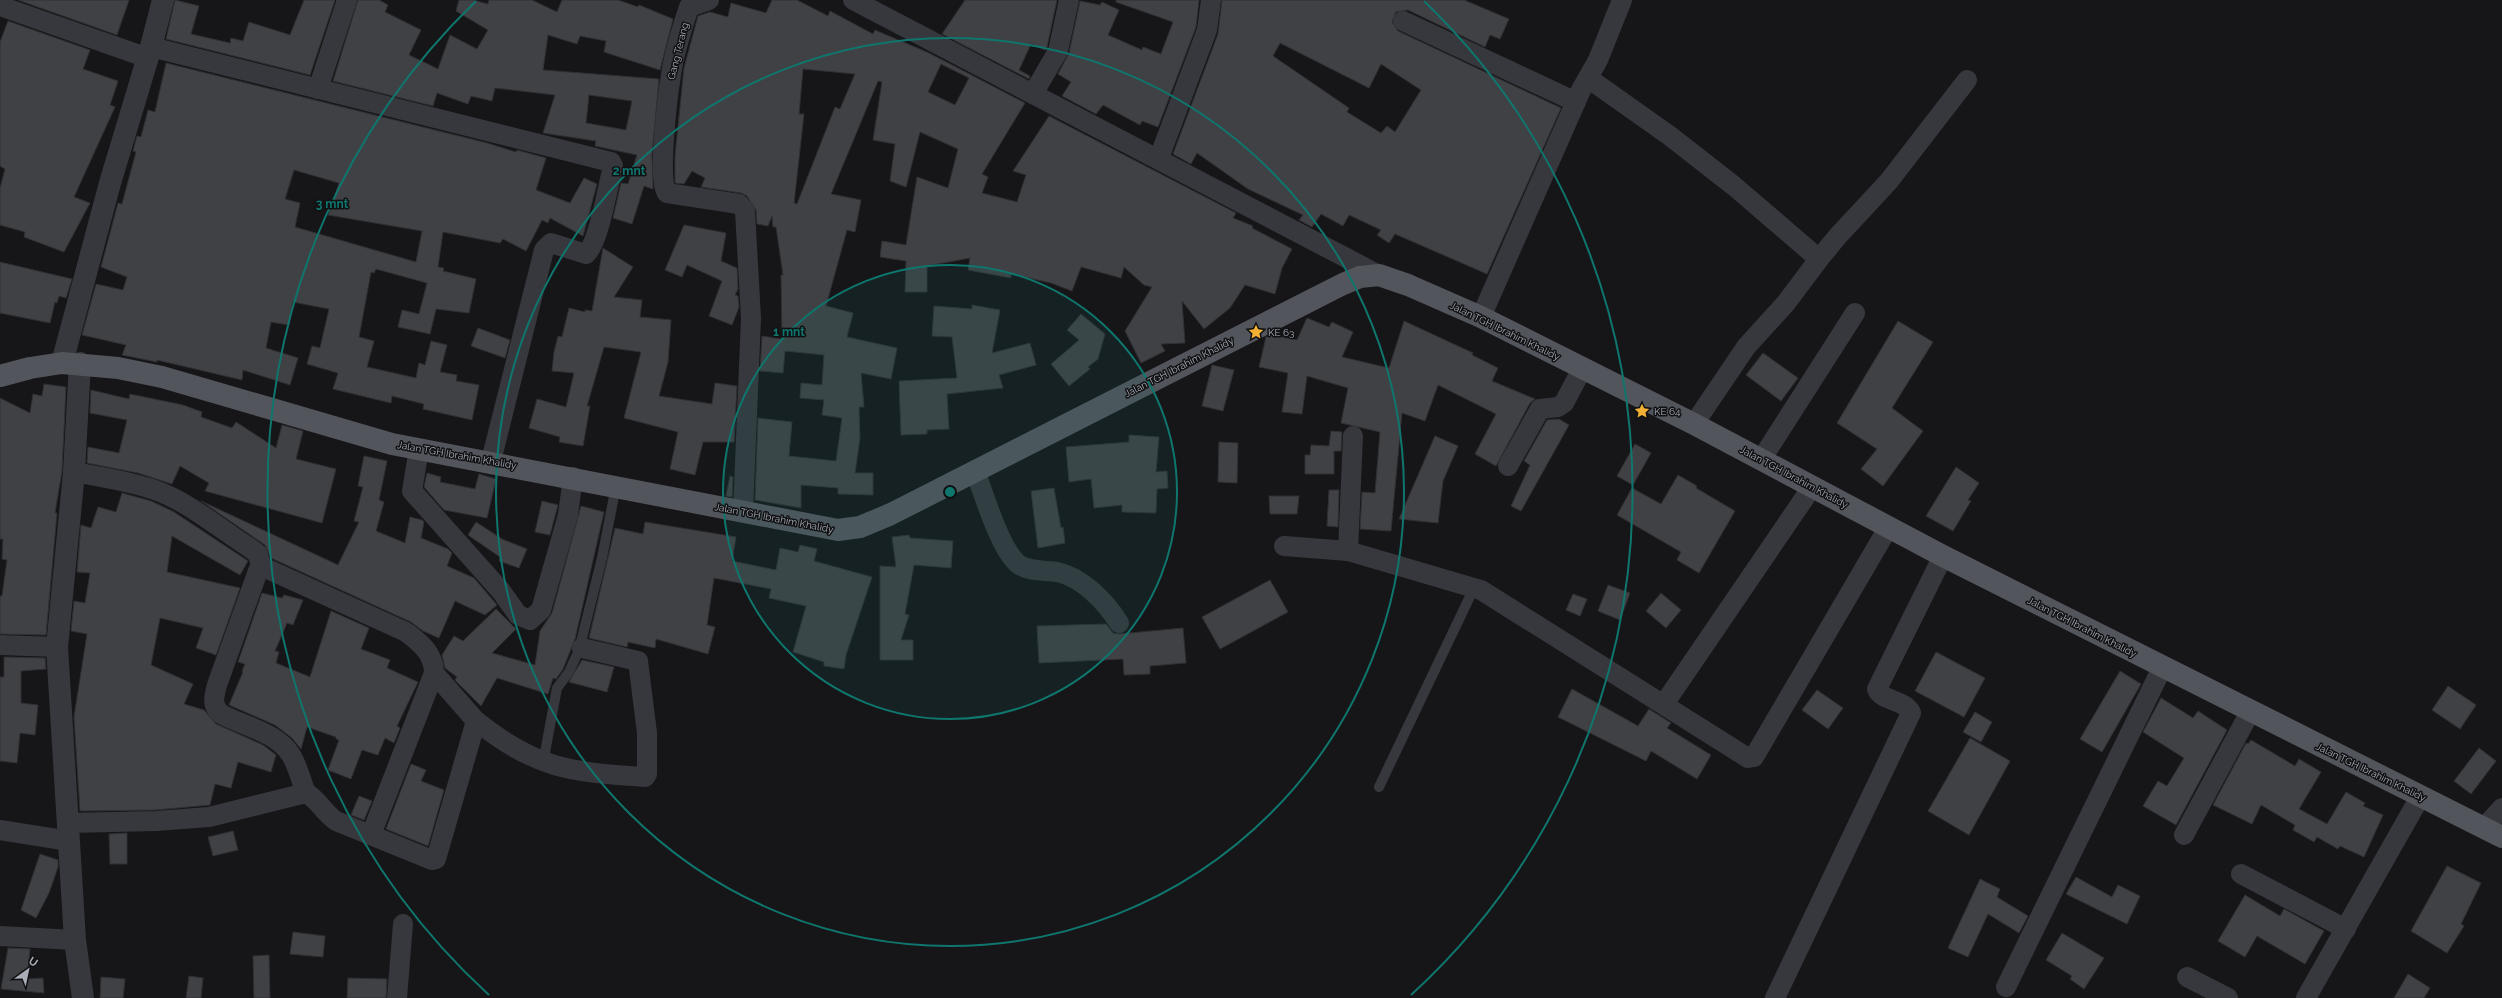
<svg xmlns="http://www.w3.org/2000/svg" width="2502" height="998" font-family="Raleway,sans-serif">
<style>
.building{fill:#404145;stroke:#303034;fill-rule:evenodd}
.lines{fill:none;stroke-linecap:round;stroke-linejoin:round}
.service{stroke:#37383d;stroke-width:10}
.minor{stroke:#37383d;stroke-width:20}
.tertiary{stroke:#37383d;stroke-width:22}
.primary{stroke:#53555c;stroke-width:22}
.ring{fill:none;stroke:#0f766e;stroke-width:2}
.labels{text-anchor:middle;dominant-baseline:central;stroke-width:3;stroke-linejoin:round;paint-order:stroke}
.street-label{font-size:10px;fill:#a8adb8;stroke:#111113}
.poi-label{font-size:10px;fill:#a8adb8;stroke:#111113;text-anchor:start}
.centre{fill:#0f766e;stroke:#111113;stroke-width:2}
.ring-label{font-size:12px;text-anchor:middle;font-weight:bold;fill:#0f766e;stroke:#111113;stroke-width:3;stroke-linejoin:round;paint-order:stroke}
</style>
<rect width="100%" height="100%" fill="#161618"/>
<g class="building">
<polygon points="18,0 129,0 117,35"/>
<polygon points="175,0 199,6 191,34 230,43 231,38 243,41 249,22 290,35 304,0 335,0 310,75 166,39"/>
<path d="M358,0H379L388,5L385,12L421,30L409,55L438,69L450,35L477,49L488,30L456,11L459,0H473L488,4L489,0H532L557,12L562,0H618L638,7L639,5L673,19L660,70L604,52L606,41L580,36L577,44L548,35L543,70L659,79L652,155L653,189L644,186L632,224L613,218L621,183L628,184L637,155L595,146L596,141L543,133L555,95L495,88L492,101L471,96L468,104L437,93L433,106L333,81ZM589,95L632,101L626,130L586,123Z"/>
<path d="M772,0H797L828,16L830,11L873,34L875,30L929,53L1025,103L982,174L988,177L982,193L1017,202L1026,175L1013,171L1049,116L1236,213L1233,218L1253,226L1252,228L1292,249L1282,268L1275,294L1245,285L1230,308L1204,329L1182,301L1185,343L1161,344L1165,351L1141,363L1125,331L1152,287L1144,285L1124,267L1121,278L1081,267L1072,291L1051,283L1011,274V278L968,270L970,258L927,266V292H905L906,261L880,257L882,241L906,245L917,177L948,188L958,149L920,132L906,187L890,181L895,144L873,140L882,82L878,81L831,194L861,200L855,232L847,230L826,306L853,313L847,337L897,348L891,379L861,373L864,407H859L860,438L855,473H873V495L838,494V488L801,485V508L755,500L758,418L792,422L789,456L836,461L842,418L822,415L824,400L800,398L801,383L822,385L824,355L785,351L783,373L760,371L762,336L782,339L781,275H783L776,227H773L772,216L768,226L757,224L756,210L747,196L741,193L701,187L705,178L692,171L684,184L675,183V156L684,68L698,16L710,12L728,17L731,3L766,13ZM941,64L969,78L955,105L928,92ZM803,69L855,74L840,109L835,107L797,204L794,203L804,114H799Z"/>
<polygon points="965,0 1057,0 1047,47 1045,50 1031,44 1019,70 1030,76 1029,79 942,34"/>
<polygon points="1116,0 1199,0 1196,27 1158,127 1142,121 1140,125 1103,105 1096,114 1062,96 1071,82 1058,74 1069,53 1080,1 1100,5 1102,2 1119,10 1108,35 1142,50 1143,47 1161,54 1173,22 1116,2"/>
<path d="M1222,0H1464L1509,19L1500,39L1490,35L1485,47L1408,10L1396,12L1392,22L1398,31L1561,108L1487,274L1395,234L1389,243L1377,235L1381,230L1349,215L1343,226L1321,214L1312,227L1299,220L1303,215L1248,189L1197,153L1191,164L1173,154L1218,34ZM1280,43L1369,88L1381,64L1421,90L1395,132L1387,126L1381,133L1347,112L1349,108L1273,56Z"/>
<polygon points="8,21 90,50 83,69 118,81 110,105 115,107 74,197 90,203 64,252 24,237 25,232 0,225 0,188 5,169 0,166 0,42"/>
<path d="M166,63L487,143L516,152L517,150L546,158L536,190L570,203L584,178L597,184L583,236L550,218L548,223L542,220L526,251L503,239L500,243L443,232L438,267L444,268L443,271L476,279L469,313L436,309L430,334L398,327L402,310L419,314L427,283L376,269L374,273L371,272L359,337L374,341L367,367L416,378L419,363L425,365L431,341L447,345L440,372L457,375L456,381L479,385L472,420L423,409L424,404L392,396L391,403L333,389L338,373L307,364L312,346L320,348L329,309L293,302L289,325L271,322L266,348L298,358L290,385L243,370L242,380L157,360V362L122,355L126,345L82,335L96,284L123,290L127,277L101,267L118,203L122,204L136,152L133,151L137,136L141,137L148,110L155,112ZM294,170L339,183L328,215L422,231L416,262L295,227L300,203L285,199Z"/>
<polygon points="684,225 726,233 721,261 737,268 738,289 735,295 738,296 739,307 732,325 709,316 722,281 687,265 682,277 665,270"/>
<polygon points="603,248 633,267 614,297 642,300 640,317 671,320 668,362 659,396 712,404 715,383 737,386 734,442 703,442 695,475 670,469 678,432 624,418 641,352 604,347 587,406 590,406 583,446 559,442 560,437 529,428 537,399 566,407 574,373 552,371 554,352 558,336 562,337 569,308 585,312 585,310 592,311"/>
<polygon points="0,262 72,279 66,298 59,296 57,303 55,302 50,323 0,313"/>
<polygon points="972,305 1000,310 992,353 1030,343 1036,365 999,375 1003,388 947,394 949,429 927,430 927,434 901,435 899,381 957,378 952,337 932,336 934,306 972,309"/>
<polygon points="1081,314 1105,334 1098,359 1088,367 1090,369 1069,386 1051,364 1079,340 1067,330"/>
<polygon points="1307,318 1329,327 1332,322 1353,332 1342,357 1389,368 1404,321 1473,353 1472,355 1498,368 1492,381 1535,399 1530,403 1496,466 1475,454 1496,414 1438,385 1425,421 1402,413 1391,531 1360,529 1362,492 1375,493 1380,432 1341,423 1348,388 1307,376 1302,414 1282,412 1288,373 1259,367 1266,337 1271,335 1297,340"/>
<polygon points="1898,321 1933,342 1892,408 1923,431 1883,486 1861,469 1877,449 1837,423"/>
<polygon points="478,328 510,340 505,358 471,346"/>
<polygon points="1763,353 1798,378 1781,401 1746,375"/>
<polygon points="1212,365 1234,370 1223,411 1202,406"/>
<polygon points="44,384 66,387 62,471 55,513 57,513 46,635 0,634 0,596 2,596 7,560 2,559 3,539 0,539 0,398 30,413 33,394 42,396"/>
<polygon points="91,390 129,399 130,394 183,405 202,412 201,417 232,428 236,422 276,448 282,425 303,431 296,459 336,469 322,523 205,491 209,483 180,466 172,484 138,473 87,463 88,447 119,453 127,420 90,413"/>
<polygon points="1559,419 1569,425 1521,511 1511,506 1530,465 1524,461 1547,420"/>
<polygon points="1331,431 1342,432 1341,451 1334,451 1334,474 1305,474 1305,455 1310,455 1311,445 1329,446"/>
<polygon points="1129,435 1159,437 1156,472 1167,471 1168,488 1157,489 1156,513 1122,512 1122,505 1094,508 1091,479 1069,482 1066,447 1129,442"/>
<polygon points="1435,436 1458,446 1443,481 1438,523 1399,519"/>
<polygon points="1219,442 1238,443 1237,483 1218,482"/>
<polygon points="1635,444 1651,453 1633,485 1617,476"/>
<polygon points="364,456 387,461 379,500 384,502 376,531 405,543 410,517 422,520 424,522 421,538 448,549 452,553 447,566 474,578 497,605 485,615 455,601 439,638 423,631 411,622 271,558 265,545 201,501 338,565 359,522 354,521 363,487 358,486"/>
<polygon points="1956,467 1979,483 1968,500 1971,501 1953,531 1926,516"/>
<polygon points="427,473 441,477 440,482 475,489 479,474 496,479 487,518 444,510 424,487"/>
<polygon points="1678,475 1697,486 1696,488 1735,511 1699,573 1677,560 1681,552 1617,515 1632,488 1661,504"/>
<polygon points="730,476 733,477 732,497 726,496"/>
<polygon points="1054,488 1061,528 1063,527 1065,543 1038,548 1031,491"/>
<polygon points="1329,490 1339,490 1338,527 1327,526"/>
<polygon points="122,493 151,501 174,512 248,561 240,575 172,536 167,572 240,588 216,655 196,648 203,628 160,618 151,665 193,684 184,704 204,710 216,724 263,745 276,755 271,772 238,762 231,788 215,784 210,805 155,810 80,811 74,717 87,634 71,631 74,601 85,603 90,573 77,572 81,525 91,528 98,507 116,512"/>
<polygon points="1269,496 1299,496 1297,514 1270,514"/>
<polygon points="542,501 558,505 550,535 535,532"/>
<polygon points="581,506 604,512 575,639 563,669 556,679 553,678 548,694 497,678 481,706 455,680 457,677 445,668 442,655 454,636 463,641 496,609 516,629 492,653 535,665 540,631 552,613"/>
<polygon points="476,522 502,539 527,549 519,568 499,561 500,557 468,535"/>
<polygon points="645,522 736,537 732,561 776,570 780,548 798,552 800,545 817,549 814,561 872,577 846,655 844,669 824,666 824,662 793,652 806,606 769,598 771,589 714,578 707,625 715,627 708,654 656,639 655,648 628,642 627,647 589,638 615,528 643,534"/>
<polygon points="909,535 910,538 953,541 951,568 914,565 905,614 909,615 901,640 913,640 913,660 880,660 880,566 896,567 892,537"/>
<polygon points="1270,580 1288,612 1220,649 1202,617"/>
<polygon points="1608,585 1630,593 1620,620 1598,611"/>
<polygon points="262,593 282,598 284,595 303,600 293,625 287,623 275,651 279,652 276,663 310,677 331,611 369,628 361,649 390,660 387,668 418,682 397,726 400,728 394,743 385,738 378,755 362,750 351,779 328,770 339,740 336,739 336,737 307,727 301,749 292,738 275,725 229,705 243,672 242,671 245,664 238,662"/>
<polygon points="1661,593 1681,610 1666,628 1646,611"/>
<polygon points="1573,594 1587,599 1580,616 1566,610"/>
<polygon points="1106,624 1113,633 1119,634 1183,628 1186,663 1150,666 1150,674 1124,675 1123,659 1039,663 1037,626"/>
<polygon points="1936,652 1985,678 1964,717 1915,691"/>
<polygon points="4,657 45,658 46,669 21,671 21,703 38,705 35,735 20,733 17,763 0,761 0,677 4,677"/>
<polygon points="582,660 614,667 607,692 569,682"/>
<polygon points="2120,671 2141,684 2102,752 2080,739"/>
<polygon points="2448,686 2476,705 2460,729 2432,710"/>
<polygon points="1572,689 1638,726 1649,709 1671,723 1667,728 1711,755 1697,779 1651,751 1646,761 1558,717"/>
<polygon points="1817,690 1843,708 1828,729 1802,710"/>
<polygon points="2161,698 2193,718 2198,711 2227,730 2176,825 2143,806 2158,781 2167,786 2184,758 2143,732"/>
<polygon points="1975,712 1992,722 1981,742 1963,732"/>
<polygon points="1970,738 2010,761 1969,835 1928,811"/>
<polygon points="2251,740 2295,766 2299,759 2321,772 2299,809 2327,824 2346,792 2365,803 2363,806 2383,815 2364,857 2340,846 2338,849 2317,837 2314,842 2293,830 2295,825 2261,805 2252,824 2213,805 2246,743 2248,744"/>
<polygon points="2479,748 2496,761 2471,794 2454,781"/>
<polygon points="411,764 426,770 421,781 444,790 428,846 386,829"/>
<polygon points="359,796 372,801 364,820 351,815"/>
<polygon points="233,831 238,850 213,856 208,837"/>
<polygon points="127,833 127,864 110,864 109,834"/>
<polygon points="40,854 58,860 58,867 49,893 36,918 21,910"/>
<polygon points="2447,866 2481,883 2461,924 2464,926 2447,953 2411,931"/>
<polygon points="2076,877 2112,897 2118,885 2140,896 2127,924 2066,894"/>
<polygon points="1980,879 2000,889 1997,897 2028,916 2019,933 1988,914 1968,957 1948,948"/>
<polygon points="2245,895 2280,916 2284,909 2324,931 2305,964 2257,936 2245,957 2218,941"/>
<polygon points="293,932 325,936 323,957 290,954"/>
<polygon points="2062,933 2104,958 2084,989 2070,979 2072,976 2046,960"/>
<polygon points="8,948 30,949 27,979 43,978 44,993 1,989"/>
<polygon points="269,955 270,998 254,998 253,956"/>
<polygon points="2408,974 2430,988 2424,998 2394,998"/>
<polygon points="189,976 203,978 201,998 186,998"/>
<polygon points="101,977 125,979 123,998 100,998"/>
<polygon points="348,978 387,979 386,998 347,998"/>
</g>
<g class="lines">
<g class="service">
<polyline points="543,763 557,688 569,672 579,650 602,558 616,486"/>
<polyline points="1379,787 1474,588"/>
</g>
<g class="minor">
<path d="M709,0L689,7C682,28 674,52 671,75C668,93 657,182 667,193L739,204L745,211L751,318L743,512"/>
<polyline points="853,0 1379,275"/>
<polyline points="0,6 148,58"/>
<polyline points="1403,21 1576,102"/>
<path d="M151,47L611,162L613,166C608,185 599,243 586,254L551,243L544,250L491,461"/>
<polyline points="1588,78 1670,136 1734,186 1819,259 1786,303 1746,347 1694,424"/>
<polyline points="318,89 347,0"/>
<polyline points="1033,94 1058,51 1069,0"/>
<polyline points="1159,158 1207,30 1211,0"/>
<polyline points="1819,259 1837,237 1889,181 1967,80"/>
<polyline points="1481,317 1581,90 1598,60 1622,0"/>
<polyline points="1353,436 1348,551 1481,590 1748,758 1754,757 1888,528"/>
<polyline points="419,449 412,491 501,591 518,615 530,620 541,610 568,515 573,477"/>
<polyline points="1761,460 1855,313"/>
<polyline points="1508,466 1540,409 1558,407 1564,403 1582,369"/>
<path d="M975,471C984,494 999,546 1016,562C1025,572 1044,570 1057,572C1082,577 1106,602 1119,623"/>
<path d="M74,472C101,477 129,481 155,490C189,502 220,529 250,548L258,554L261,566"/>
<polyline points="1284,546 1348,551"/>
<polyline points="0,645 57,647"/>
<polyline points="1664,704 1812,487"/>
<path d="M476,721C538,769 568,772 645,777L647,774V733L638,661L582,648"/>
<path d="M306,793C301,781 298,766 291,755C277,732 243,726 221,714C211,705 214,697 217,685L258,571L261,566L406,632C420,643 434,653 434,673L371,835"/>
<path d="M68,823L156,821L209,817L306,793C318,799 324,813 336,821L432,860L436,859L476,721L434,673"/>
<polyline points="2484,828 2502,808"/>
<polyline points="0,830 69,841"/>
<polyline points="2184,835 2250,712"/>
<polyline points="2241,874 2346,929"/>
<polyline points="0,936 75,940"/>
<polyline points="2187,977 2228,998"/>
<polyline points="2006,987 2162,668"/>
<polyline points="397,998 403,924"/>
<path d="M1775,998L1911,713C1906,700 1881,701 1877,689L1943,556"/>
<polyline points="2306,998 2420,797"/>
</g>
<g class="tertiary">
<polyline points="62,363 110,183 151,47 163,0"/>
<polyline points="80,363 74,472 57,647 75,940 83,998"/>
</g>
<polyline class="primary" points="0,376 30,368 62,363 118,368 162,377 392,444 838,530 860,527 891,514 1343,284 1360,277 1379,275 1408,285 1481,317 1694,424 1943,556 2502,837"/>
</g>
<circle cx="950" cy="492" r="227" fill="#0f766e" fill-opacity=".12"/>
<g class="ring">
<circle cx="950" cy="492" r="227"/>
<circle cx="950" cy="492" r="454"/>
<path d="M489 995A682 682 0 0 1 476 1M1424 1A682 682 0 0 1 1411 995"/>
</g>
<defs>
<g id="sight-bare" transform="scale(1.2)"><path d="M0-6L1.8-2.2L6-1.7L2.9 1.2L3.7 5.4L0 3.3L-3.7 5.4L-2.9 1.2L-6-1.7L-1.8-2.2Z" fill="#f2b134" stroke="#111113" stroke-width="2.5" paint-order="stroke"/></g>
</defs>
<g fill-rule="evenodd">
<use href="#sight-bare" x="1256" y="332"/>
<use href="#sight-bare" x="1642" y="411"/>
</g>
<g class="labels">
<g class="street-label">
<text transform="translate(678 51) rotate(-76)">Gang Terang</text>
<text transform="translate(1505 331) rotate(26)">Jalan TGH Ibrahim Khalidy</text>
<text transform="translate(1179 367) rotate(-27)">Jalan TGH Ibrahim Khalidy</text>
<text transform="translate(457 455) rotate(10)">Jalan TGH Ibrahim Khalidy</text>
<text transform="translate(1794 477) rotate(28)">Jalan TGH Ibrahim Khalidy</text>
<text transform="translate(774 518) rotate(11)">Jalan TGH Ibrahim Khalidy</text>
<text transform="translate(2082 627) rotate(27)">Jalan TGH Ibrahim Khalidy</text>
<text transform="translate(2371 772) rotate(26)">Jalan TGH Ibrahim Khalidy</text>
</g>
<g class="poi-label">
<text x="1268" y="332">KE 63</text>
<text x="1654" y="411">KE 64</text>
</g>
</g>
<circle cx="950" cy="492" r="6" class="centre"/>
<g class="ring-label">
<text x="629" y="175">2 mnt</text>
<text x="332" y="208">3 mnt</text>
<text x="789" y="336">1 mnt</text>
</g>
<g transform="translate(28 970) rotate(33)" stroke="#111113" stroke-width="3" paint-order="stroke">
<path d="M0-3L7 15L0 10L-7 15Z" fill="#a8adb8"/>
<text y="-6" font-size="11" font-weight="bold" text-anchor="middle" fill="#a8adb8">U</text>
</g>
</svg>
